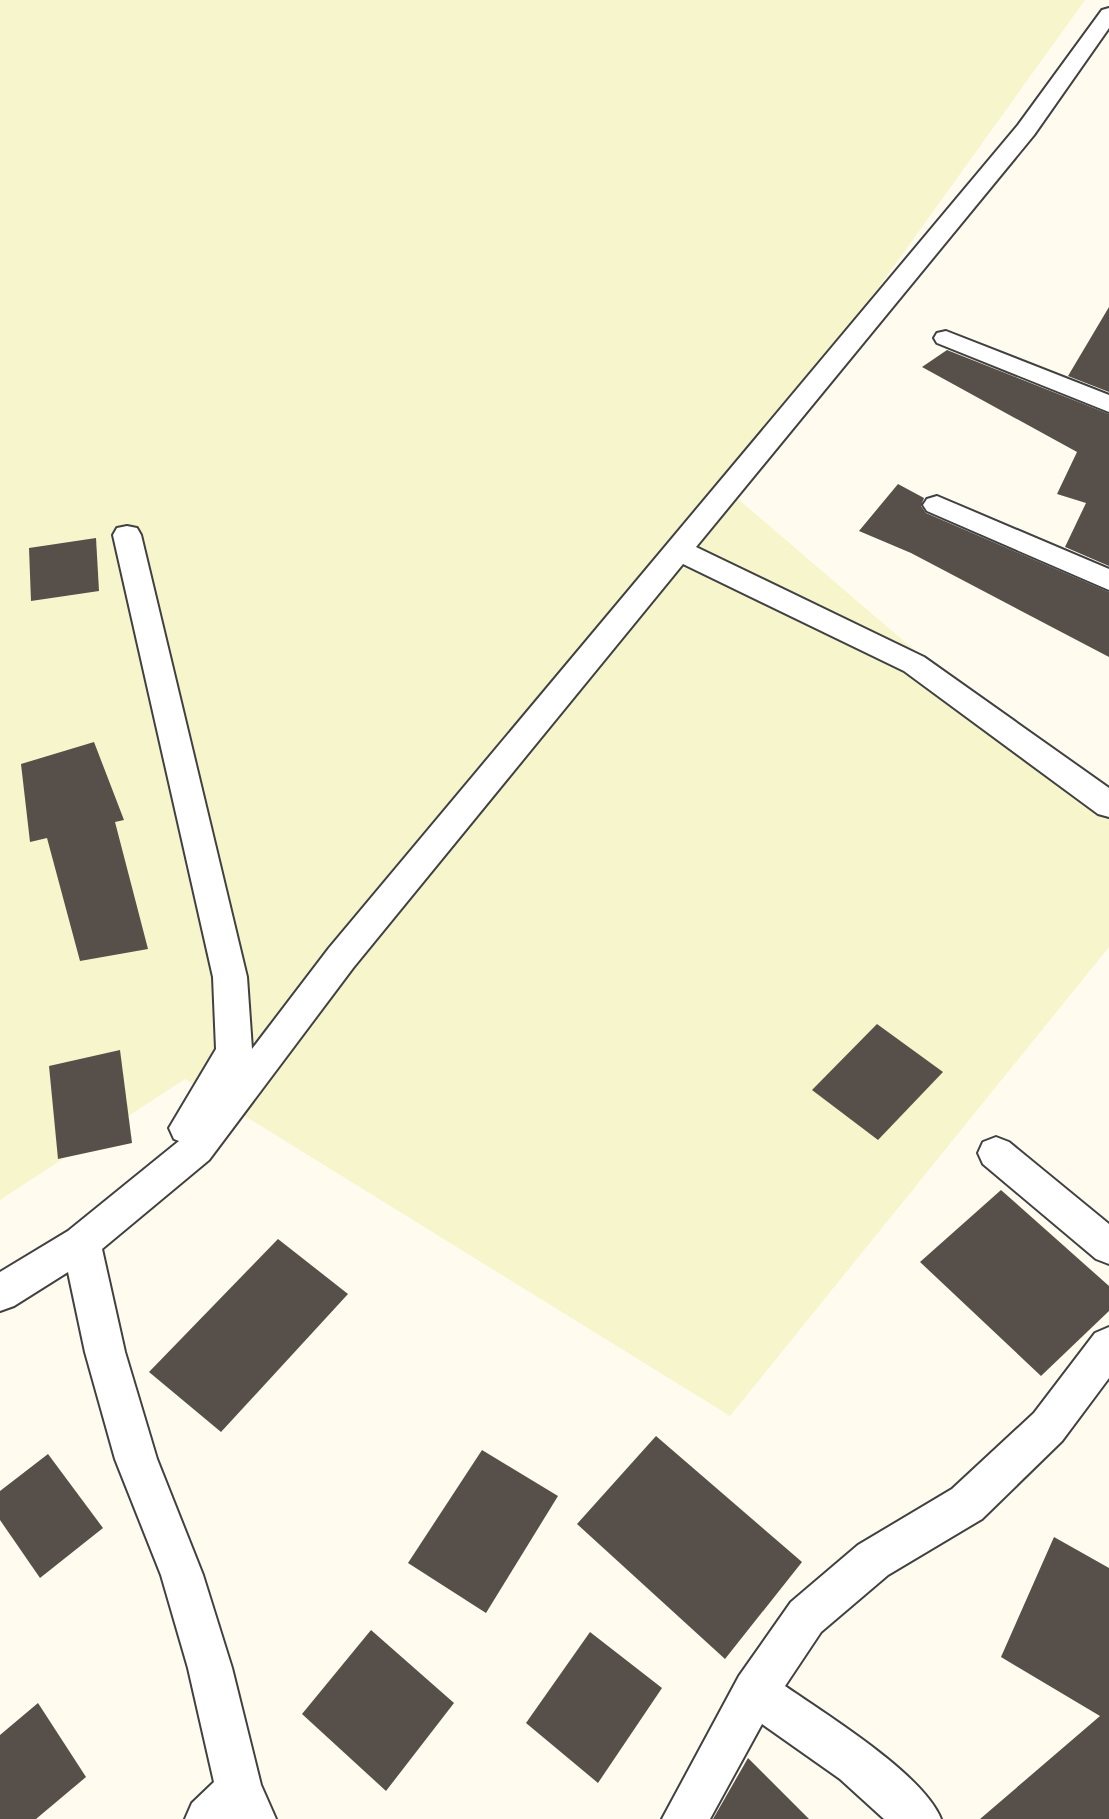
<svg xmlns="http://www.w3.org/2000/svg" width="1109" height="1819" font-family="'Source Serif 4',serif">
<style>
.farmland{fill:#f7f5cc}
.building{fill:#574f49}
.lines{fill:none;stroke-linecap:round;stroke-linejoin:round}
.street-casing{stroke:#414141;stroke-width:4}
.street{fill:#fff;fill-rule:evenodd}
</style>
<rect width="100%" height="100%" fill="#fffcef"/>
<polygon class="farmland" points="0,0 1085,0 731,493 1109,817 1109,947 730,1416 185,1079 0,1200"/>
<g class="building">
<polygon points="1109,307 1109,392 1068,376"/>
<polygon points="947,350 1109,414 1109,566 1065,547 1086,503 1057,494 1077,452 922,367"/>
<polygon points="898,484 924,498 921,506 926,513 1109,592 1109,657 911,553 859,531"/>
<polygon points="96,538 99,591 31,601 29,548"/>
<polygon points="94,742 124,820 115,822 148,949 80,961 47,838 30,842 21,764"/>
<polygon points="877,1024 943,1072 878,1140 812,1090"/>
<polygon points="120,1050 132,1143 58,1159 49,1066"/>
<polygon points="1001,1190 1109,1286 1109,1311 1041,1376 920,1262"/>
<polygon points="278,1239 348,1294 221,1432 149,1372"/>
<polygon points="656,1436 802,1562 725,1659 577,1524"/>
<polygon points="482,1450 558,1496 486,1613 408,1563"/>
<polygon points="48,1454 103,1528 40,1578 0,1520 0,1491"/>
<polygon points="1054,1537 1109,1568 1109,1819 980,1819 1100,1716 1001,1657"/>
<polygon points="371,1630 454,1703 386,1791 302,1714"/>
<polygon points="590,1632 662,1688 598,1783 526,1723"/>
<polygon points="38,1703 86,1777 36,1819 0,1819 0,1735"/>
<polygon points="748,1758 809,1819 713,1819"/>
</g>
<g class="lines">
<g class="street-casing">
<g id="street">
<polygon points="1109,8 1109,28 1034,135 696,547 924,657 1109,788 1109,817 1098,814 904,671 683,564 353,968 209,1160 102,1249 125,1352 157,1459 203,1575 232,1668 261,1785 276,1819 185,1819 192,1803 214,1782 188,1668 161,1575 115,1459 85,1352 68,1272 14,1306 0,1311 0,1272 68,1231 179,1141 174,1139 169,1128 216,1049 213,977 113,535 117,528 127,526 137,528 141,535 247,977 252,1049 329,948 1018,125 1102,10"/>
<polygon points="946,331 1109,395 1109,412 937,343 934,338 937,333"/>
<polygon points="937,496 1109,569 1109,590 927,511 923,505 927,499"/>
<polygon points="996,1137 1009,1142 1109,1224 1109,1264 1096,1259 983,1164 978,1153 983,1142"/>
<path d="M1109,1327V1378L1062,1441L982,1519L888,1575L821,1632L785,1686C827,1715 923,1774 941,1819H884L840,1779L762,1724L710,1819H662L739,1676L791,1602L858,1545L952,1489L1034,1413L1095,1333Z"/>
</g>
</g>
<use href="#street" class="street"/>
</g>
</svg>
